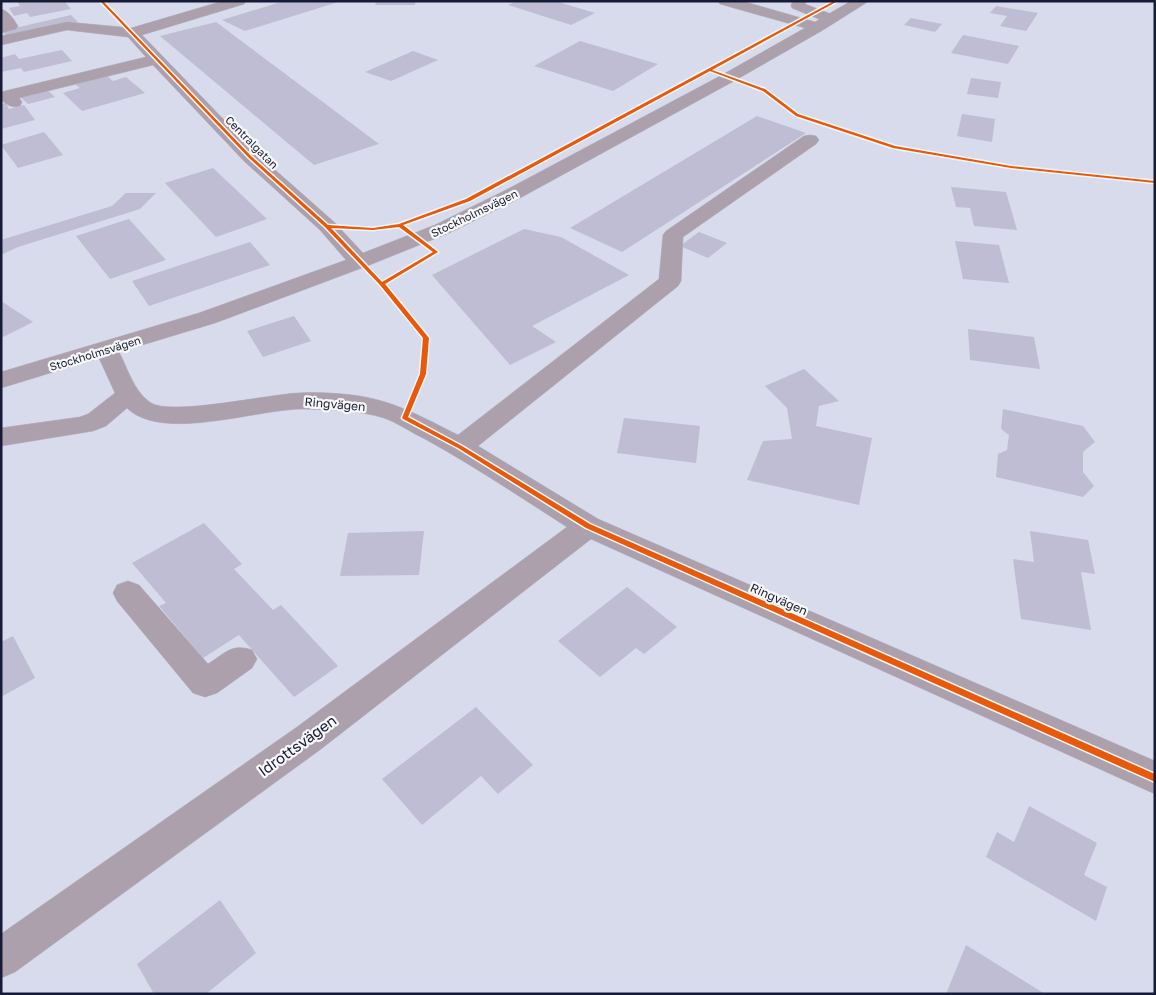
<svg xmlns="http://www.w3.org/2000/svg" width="1156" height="995" font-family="'Golos Text',sans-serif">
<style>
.building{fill:#bebdd3}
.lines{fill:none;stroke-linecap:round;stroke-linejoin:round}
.lane-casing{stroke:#b6b9ca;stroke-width:1}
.street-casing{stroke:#b6b9ca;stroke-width:1}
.lane{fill:#aca0ad;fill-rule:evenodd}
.street{fill:#aca0ad;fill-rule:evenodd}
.cycleway-casing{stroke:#f8f8f8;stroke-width:3}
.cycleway{fill:#e8590c;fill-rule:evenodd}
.labels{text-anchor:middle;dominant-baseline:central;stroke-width:4.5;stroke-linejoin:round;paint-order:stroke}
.far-street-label{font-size:11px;fill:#161b37;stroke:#f8f8f8}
.street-label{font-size:12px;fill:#161b37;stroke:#f8f8f8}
.near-street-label{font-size:15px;fill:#161b37;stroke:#f8f8f8}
</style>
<rect width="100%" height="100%" fill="#d7dbec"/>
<g class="building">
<polygon points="17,1 64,1 71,9 30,17 27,13 14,16 9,8 20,6"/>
<polygon points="284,1 338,2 245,31 222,20"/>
<polygon points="377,1 416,1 415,5 375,5"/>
<polygon points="517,1 555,1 595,13 571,25 508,5"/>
<polygon points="996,6 1038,13 1026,31 1000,26 1007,16 990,13"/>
<polygon points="71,15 78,22 9,38 2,31"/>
<polygon points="911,18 942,24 935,32 904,25"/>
<polygon points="216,22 379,144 314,165 160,36"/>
<polygon points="963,35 1019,46 1008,64 951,53"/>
<polygon points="580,41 658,64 613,91 534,66"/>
<polygon points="62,50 72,61 24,72 21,68 1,72 1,58 15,54 19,59"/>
<polygon points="413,51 438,60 391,81 365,72"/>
<polygon points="107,76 113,81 126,77 145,93 82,111 63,93 80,88 75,84"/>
<polygon points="971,78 1001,82 998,98 967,94"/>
<polygon points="45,88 55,97 28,104 18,95"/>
<polygon points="6,103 9,109 24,105 35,120 1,129 1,104"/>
<polygon points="962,114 995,119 992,142 957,136"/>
<polygon points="757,116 806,133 622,252 570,228"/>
<polygon points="44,132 63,155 18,168 1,145"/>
<polygon points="213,168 267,219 216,237 165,183"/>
<polygon points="951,187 1006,192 1017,230 974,226 970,208 956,207"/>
<polygon points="126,193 156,193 140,209 18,247 1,255 1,240 112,206"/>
<polygon points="129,219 166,260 110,279 76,236"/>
<polygon points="524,229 561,237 629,275 532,326 556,342 510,365 432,275"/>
<polygon points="699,232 727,243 708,258 680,246"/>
<polygon points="955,241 999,245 1009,283 963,279"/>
<polygon points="250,242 270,265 149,306 132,281"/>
<polygon points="1,301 33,322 1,338"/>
<polygon points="294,316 311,341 263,357 247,331"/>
<polygon points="968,329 1034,337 1040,369 970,360"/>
<polygon points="804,369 839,401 819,406 816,426 872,438 859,505 747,480 763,441 792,439 787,408 765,386"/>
<polygon points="1003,409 1083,426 1095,442 1083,452 1083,472 1094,486 1083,497 996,477 998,454 1007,450 1009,435 1001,429"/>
<polygon points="624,418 700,426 696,463 617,453"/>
<polygon points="204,523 242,564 234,569 273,610 281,605 338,666 294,697 239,635 203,658 159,606 166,603 132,563"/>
<polygon points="424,531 419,575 340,576 348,533"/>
<polygon points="1030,531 1088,540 1095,574 1081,572 1091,630 1021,619 1013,559 1034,562"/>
<polygon points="627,587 677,627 644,654 636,648 600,677 558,641"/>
<polygon points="13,636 35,678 1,697 1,642"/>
<polygon points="476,707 533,765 498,794 481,776 422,825 382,779"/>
<polygon points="1029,806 1097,843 1084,875 1107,887 1096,921 986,857 997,832 1014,842"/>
<polygon points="220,900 256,953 206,994 154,994 137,964"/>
<polygon points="966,945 1045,994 946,994"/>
</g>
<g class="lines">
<g class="lane-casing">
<polygon id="lane" points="794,1 807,1 805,4 836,16 838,19 836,22 826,22 792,8 791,5"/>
</g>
<g class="street-casing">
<g id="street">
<path d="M223,1H246L244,4L142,35L256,153L334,222L363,253L435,225L506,190L722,75L805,28L720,4L718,1H742L815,22L851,1H869L823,30L734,81L520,198L449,233L367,266L215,323L119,352C128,369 134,392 151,403C173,416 269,394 299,393C316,392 335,393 352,395C393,400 422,417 458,435L659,279L663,235L666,231L804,136L810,135L816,136L819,140L816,144L683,237L681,281L678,286L478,446L598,519L1155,761V794L591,539L321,749L15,972L1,978V934L297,727L567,527C520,497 474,466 425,439C412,433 398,423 384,418C358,410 332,410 305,409C259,408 163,443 127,408L106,426L93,431L1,446V428L80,417L88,414L115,393L99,358L1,388V372L199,313L346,260L320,230L244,161L153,65L19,98L22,102L20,106C11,108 8,105 1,100V92L146,57L128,37L67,30L1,45V36L67,22L131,28Z"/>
<path d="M1,9C9,11 14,20 18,26L16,29L1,33Z"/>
<path d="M128,581L139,585L208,664C225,653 232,643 252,650L257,659L252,668L217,693L205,697L193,693L117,601L113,593L117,585Z"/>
</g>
</g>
<use href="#lane" class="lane"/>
<use href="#street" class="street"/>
<g class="cycleway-casing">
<path id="cycleway" d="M100,1H103L251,156L328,225L373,228L399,224L466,199L834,1H838L712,70L765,89L798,114L895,146L1011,166L1155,181V183L1011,168L893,148L796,116L763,91L710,71L470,201L403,225L438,252L385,284L429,338L426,374L408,417L462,446L590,524L1155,774V782L586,528L458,448L403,419L402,418L420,374L423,338L380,285L325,227L249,158ZM399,227L433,252L382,282L331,228L373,230Z"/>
</g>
<use href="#cycleway" class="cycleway"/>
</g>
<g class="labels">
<g class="far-street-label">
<text transform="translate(252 142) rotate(45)">Centralgatan</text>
<text transform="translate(474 213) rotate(-26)">Stockholmsvägen</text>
<text transform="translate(95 353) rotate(-17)">Stockholmsvägen</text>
</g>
<g class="street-label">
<text transform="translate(335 404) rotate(5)">Ringvägen</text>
<text transform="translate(779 599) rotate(24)">Ringvägen</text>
</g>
<g class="near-street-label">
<text transform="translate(297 745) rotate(-36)">Idrottsvägen</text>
</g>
</g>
<rect width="1156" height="995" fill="none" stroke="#161b37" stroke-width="5"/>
</svg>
